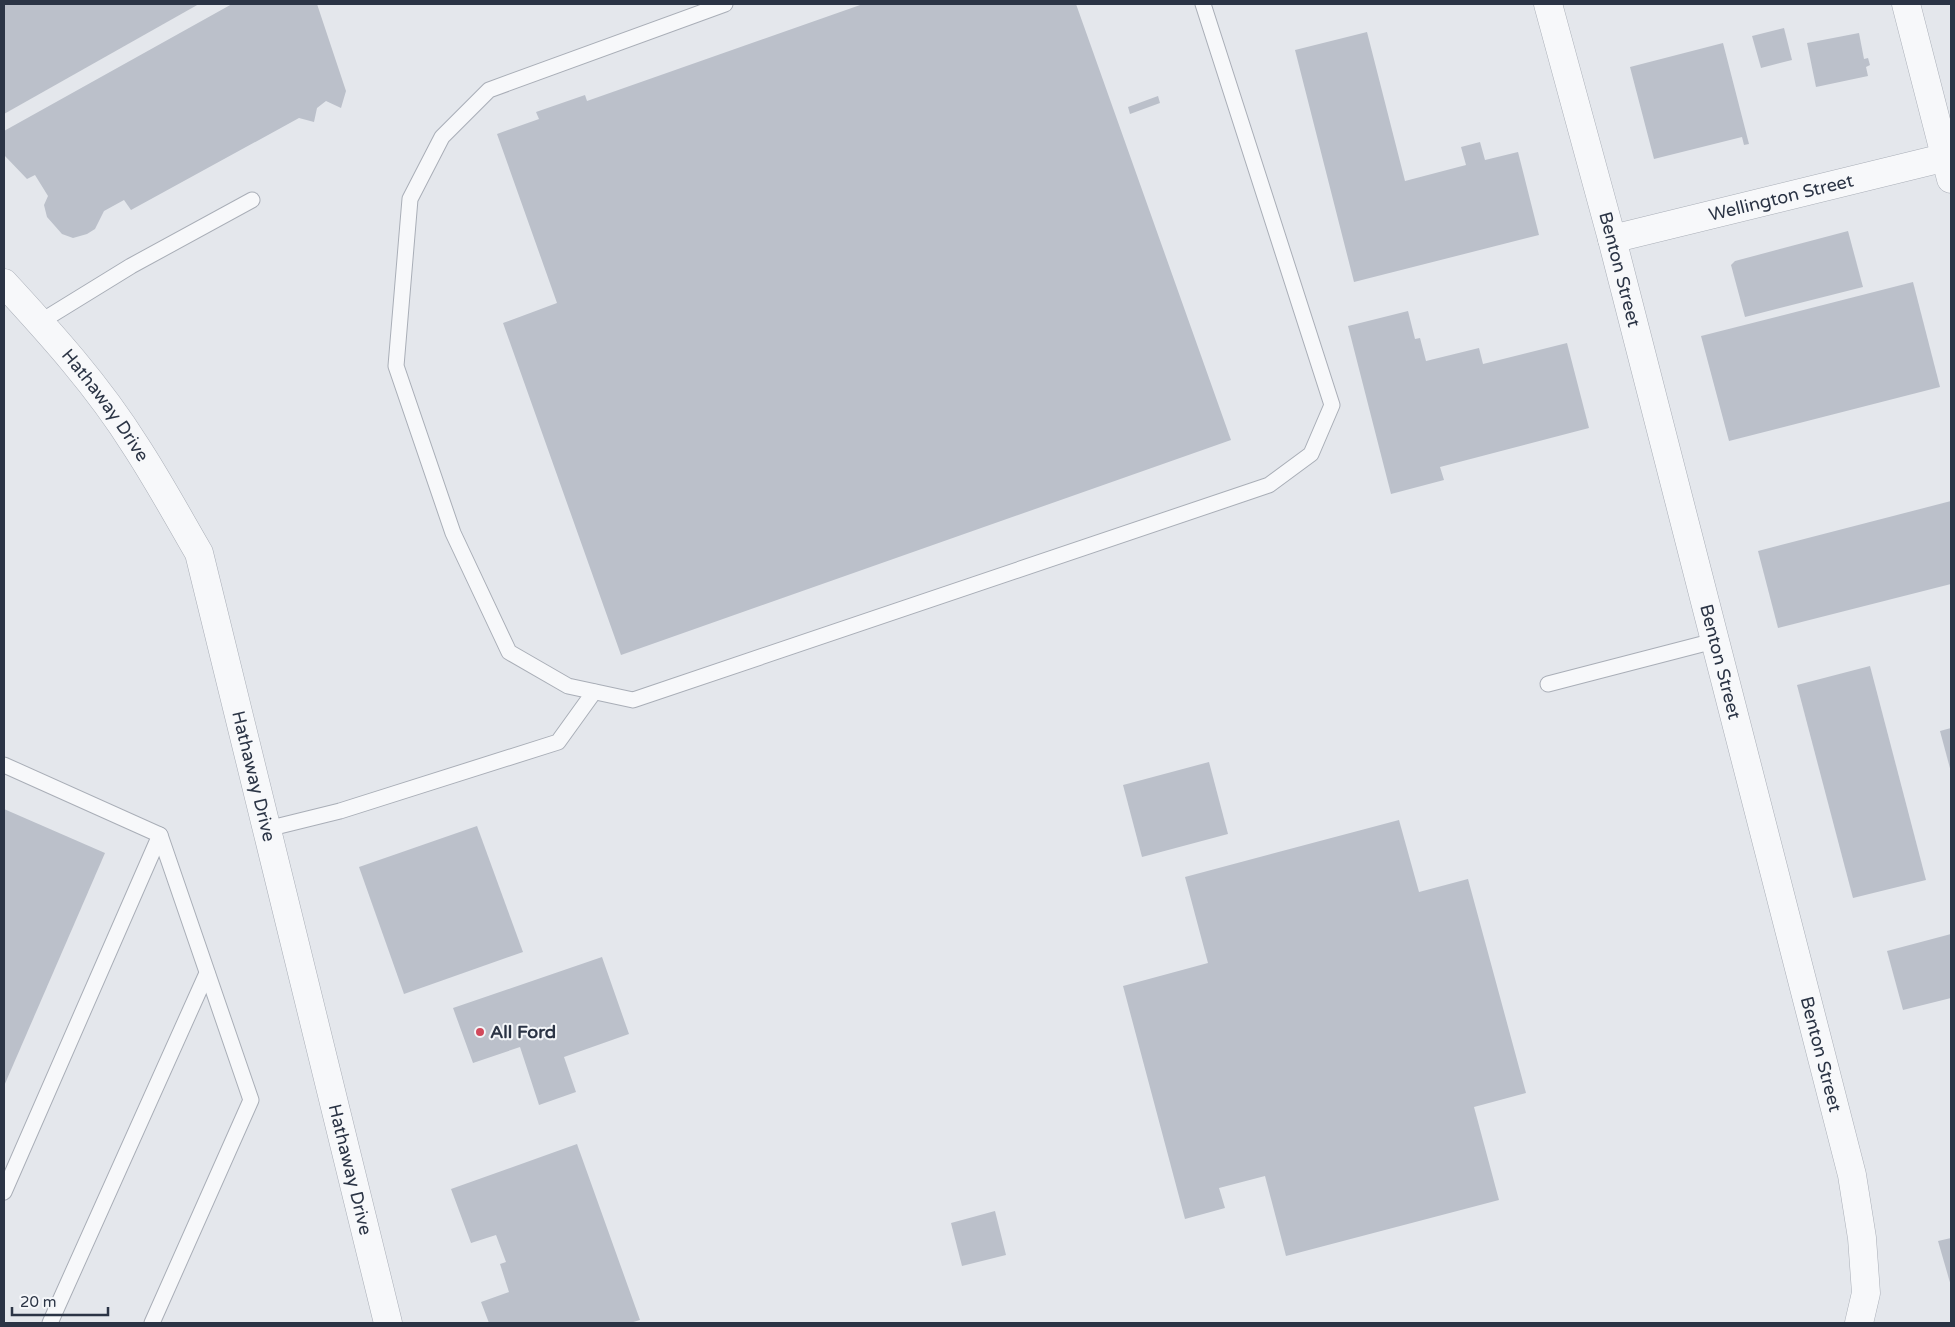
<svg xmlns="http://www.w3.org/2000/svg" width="1955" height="1327" font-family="'Varela Round',sans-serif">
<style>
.building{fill:#bbc0ca}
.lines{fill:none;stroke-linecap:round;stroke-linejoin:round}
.lane-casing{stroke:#a9aeb7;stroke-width:17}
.street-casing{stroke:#a9aeb7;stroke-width:29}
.lane{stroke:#f7f8fa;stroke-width:15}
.street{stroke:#f7f8fa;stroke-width:28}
.poi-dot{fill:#d1495b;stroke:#f4f6f9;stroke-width:2}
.labels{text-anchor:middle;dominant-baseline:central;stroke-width:4;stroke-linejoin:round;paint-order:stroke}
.street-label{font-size:18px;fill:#2b3445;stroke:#f4f6f9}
.poi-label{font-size:18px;font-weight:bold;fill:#2b3445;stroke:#f4f6f9;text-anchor:start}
</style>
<rect width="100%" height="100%" fill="#e4e7ec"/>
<g class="building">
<polygon points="4,4 199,4 4,114"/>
<polygon points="232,4 317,4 346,91 341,108 326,101 317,108 314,122 299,118 131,210 124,200 104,211 95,229 87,234 73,238 62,234 47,217 44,205 48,196 35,175 27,179 4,155 4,131"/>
<polygon points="863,4 1076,4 1231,440 621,655 503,323 557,303 497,134 539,119 536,112 585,95 587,101"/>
<polygon points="1784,28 1792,60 1761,68 1752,36"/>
<polygon points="1367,32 1405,181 1466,165 1461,147 1480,142 1485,160 1518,152 1539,235 1354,282 1295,50"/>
<polygon points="1859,33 1864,59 1868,58 1870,65 1866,67 1868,76 1816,87 1807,43"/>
<polygon points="1723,43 1749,144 1744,145 1742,137 1654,159 1630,67"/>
<polygon points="1158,96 1160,103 1130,114 1128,107"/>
<polygon points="1848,231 1863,287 1745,317 1731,265 1735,261"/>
<polygon points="1913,282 1940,387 1729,441 1701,336"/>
<polygon points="1408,311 1415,339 1420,338 1426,361 1479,348 1483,364 1567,343 1589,428 1440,467 1444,480 1391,494 1348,326"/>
<polygon points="1951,501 1951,584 1778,628 1758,551"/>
<polygon points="1870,666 1926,880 1853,898 1797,685"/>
<polygon points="1951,728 1951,772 1940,731"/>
<polygon points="1209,762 1228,834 1142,857 1123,785"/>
<polygon points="4,809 105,853 4,1086"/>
<polygon points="1399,820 1419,892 1468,879 1526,1093 1474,1107 1499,1200 1286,1256 1265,1176 1219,1188 1225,1208 1185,1219 1123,986 1208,963 1185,877"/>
<polygon points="477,826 523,952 404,994 359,867"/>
<polygon points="1951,934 1951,998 1903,1010 1887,951"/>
<polygon points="602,957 629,1034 564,1057 576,1092 539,1105 520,1047 473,1063 453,1008"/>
<polygon points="577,1144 640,1320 630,1323 489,1323 481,1302 509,1292 500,1264 506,1262 496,1235 471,1243 451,1189"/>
<polygon points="995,1211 1006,1255 962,1266 951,1223"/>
<polygon points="1951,1238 1951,1286 1938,1241"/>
</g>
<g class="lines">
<g class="lane-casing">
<g id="lane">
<polyline points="725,4 489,90 442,137 410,199 396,366 453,533 509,652 568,686 633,700 1269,485 1311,454 1332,405 1203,4"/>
<polyline points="40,322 131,266 252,200"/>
<polyline points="1548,684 1714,641"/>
<polyline points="4,765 160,835 251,1100 152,1323"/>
<polyline points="267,829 340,811 558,742 594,692"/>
<polyline points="4,1192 160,835"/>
<polyline points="50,1323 207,973"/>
</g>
</g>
<g class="street-casing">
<g id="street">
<path id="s1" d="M1548,4L1612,239L1852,1175L1862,1238L1866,1293L1859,1323"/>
<polyline points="1906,4 1951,179"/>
<path id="s2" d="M1612,239L1951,156"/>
<path id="s3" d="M4,283C51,334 98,386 135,445C158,480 178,517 199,553L388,1323"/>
</g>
</g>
<use href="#lane" class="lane"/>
<use href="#street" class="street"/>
</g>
<circle class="poi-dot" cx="480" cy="1032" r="5"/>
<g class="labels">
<g class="street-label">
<text stroke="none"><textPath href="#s2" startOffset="174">Wellington Street</textPath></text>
<text stroke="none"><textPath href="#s1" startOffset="275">Benton Street</textPath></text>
<text stroke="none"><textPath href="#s3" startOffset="159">Hathaway Drive</textPath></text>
<text stroke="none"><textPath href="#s1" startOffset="680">Benton Street</textPath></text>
<text stroke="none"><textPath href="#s3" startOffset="564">Hathaway Drive</textPath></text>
<text stroke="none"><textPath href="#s1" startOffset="1085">Benton Street</textPath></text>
<text stroke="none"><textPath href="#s3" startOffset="969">Hathaway Drive</textPath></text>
</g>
<g class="poi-label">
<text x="490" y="1032">All Ford</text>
</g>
</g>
<rect width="1955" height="1327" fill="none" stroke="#2b3445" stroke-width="10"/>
<path d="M12 1307v8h96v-8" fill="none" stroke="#2b3445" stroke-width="2.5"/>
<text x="20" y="1307" font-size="15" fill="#2b3445" stroke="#f4f6f9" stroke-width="4" paint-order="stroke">20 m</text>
</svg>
